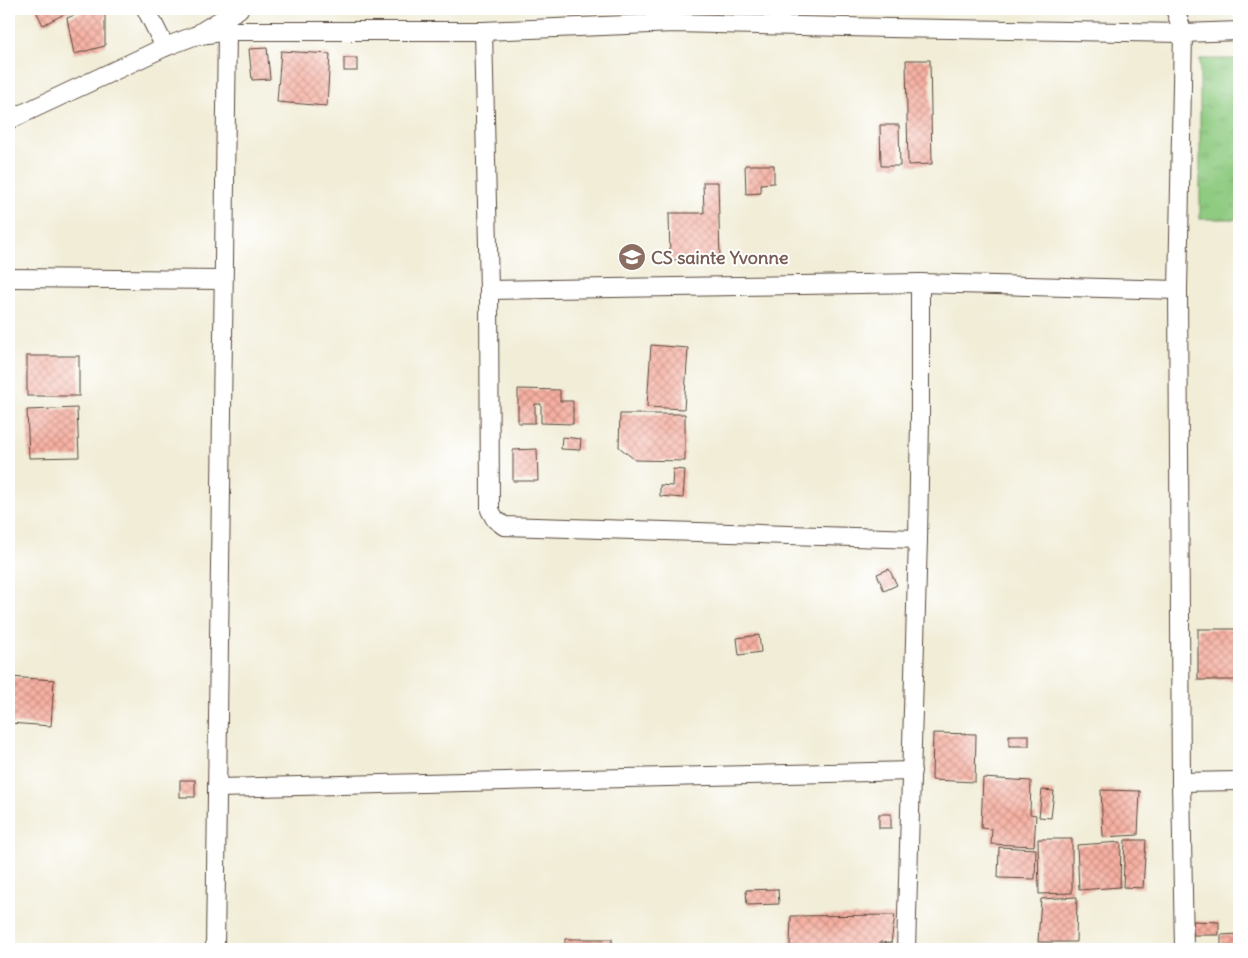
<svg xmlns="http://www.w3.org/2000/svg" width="1248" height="958" font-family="Delius,sans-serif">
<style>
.grass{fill:url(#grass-tufts);stroke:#657a50}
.building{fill:url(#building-cross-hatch)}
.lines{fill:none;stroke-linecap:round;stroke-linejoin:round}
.street-casing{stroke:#56473a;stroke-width:20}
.street{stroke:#fff;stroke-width:18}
.labels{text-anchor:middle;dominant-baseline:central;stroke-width:4;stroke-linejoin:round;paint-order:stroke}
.education-label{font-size:18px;font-weight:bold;fill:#785e54;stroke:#fff;text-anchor:start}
</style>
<defs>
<pattern id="grass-tufts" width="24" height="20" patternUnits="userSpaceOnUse" patternTransform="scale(1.25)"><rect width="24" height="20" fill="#8fcb81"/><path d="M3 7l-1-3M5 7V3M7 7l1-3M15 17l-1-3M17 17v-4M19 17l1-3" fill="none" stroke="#7cae6f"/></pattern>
<pattern id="building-cross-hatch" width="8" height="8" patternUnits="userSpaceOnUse" patternTransform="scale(1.25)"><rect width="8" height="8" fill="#f7b0a2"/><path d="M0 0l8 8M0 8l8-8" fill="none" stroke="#c98f83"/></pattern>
</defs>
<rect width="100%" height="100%" fill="#fff"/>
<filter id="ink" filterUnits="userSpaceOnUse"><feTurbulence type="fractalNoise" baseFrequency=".02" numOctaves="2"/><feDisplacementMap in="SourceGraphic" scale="10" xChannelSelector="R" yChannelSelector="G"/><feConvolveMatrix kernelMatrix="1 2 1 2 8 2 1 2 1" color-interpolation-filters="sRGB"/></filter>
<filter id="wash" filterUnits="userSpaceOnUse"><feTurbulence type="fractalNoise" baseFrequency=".0096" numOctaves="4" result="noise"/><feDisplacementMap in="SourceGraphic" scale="20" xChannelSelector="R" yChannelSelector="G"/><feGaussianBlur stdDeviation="1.12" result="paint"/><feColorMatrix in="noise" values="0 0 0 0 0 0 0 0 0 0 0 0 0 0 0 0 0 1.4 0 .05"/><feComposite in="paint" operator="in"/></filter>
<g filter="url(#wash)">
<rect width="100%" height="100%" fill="#f1edd7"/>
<rect class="grass" x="1200" y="59" width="39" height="160"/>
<g id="blocks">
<g class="building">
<polygon points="35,9 74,9 43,25"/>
<polygon points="90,9 105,9 105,46 74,54 67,18"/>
<polygon points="267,48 270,79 252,80 249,49"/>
<polygon points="281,51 330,54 327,106 277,102"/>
<rect x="344" y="58" width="13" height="13"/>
<polygon points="906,60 930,60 932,164 908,165"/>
<polygon points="880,125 899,125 900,166 881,166"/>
<polygon points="745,165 774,165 774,183 761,184 761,193 746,194"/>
<polygon points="703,182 718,182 720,259 670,260 669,213 704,213"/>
<polygon points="651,345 688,348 684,409 647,407"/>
<rect x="27" y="356" width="52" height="40"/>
<polygon points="518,389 560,390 560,401 573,401 573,424 541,423 541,404 535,404 535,423 518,423"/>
<polygon points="77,408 79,457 29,458 27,410"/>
<polygon points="620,414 685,414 685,461 635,460 619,447"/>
<polygon points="562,437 581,439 580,450 561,449"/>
<polygon points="537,449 538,481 513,481 513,450"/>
<polygon points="673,469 685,470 683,498 660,496 660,485 672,486"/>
<polygon points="889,569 897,585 884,591 877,574"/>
<rect x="1198" y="629" width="41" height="51"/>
<polygon points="759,635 761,652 739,655 737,638"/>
<polygon points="9,677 54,680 51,726 9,723"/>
<polygon points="933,733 976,734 975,782 932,780"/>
<rect x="1009" y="735" width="20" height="11"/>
<polygon points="983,778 1031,781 1030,814 1036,815 1034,846 991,844 992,829 981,828"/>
<rect x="180" y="780" width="15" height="17"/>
<polygon points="1042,790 1054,791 1051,818 1039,817"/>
<polygon points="1101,790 1140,791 1138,835 1103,837"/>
<rect x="879" y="814" width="12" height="14"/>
<polygon points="1038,839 1072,839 1072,893 1039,894"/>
<polygon points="1125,840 1146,840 1143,888 1123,887"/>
<polygon points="1121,842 1120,887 1079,890 1077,845"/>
<polygon points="999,847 1036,849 1035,879 998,878"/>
<polygon points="778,889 779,904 747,905 746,890"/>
<polygon points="1077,897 1076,942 1038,942 1041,899"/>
<polygon points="895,915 891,943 880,942 880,949 841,949 790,946 791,916"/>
<polygon points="1193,921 1219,922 1219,935 1193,935"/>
<polygon points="1239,934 1239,949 1221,949 1221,935"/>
<rect x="565" y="939" width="47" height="10"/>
</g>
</g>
</g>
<g filter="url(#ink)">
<use href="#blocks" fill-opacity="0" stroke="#56473a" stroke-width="1"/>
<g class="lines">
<g class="street-casing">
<g id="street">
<polyline points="146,9 165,47"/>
<polyline points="1175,9 1183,33 1178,290 1181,782 1184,949"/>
<polyline points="483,31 489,290 490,510 495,519 504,526 918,539"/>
<polyline points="201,32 239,9"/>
<polyline points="9,120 165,47 194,36 227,31 483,31 674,23 890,28 1183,33 1239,31"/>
<polyline points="9,278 223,280"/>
<polyline points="489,290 920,283 1178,290"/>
<polyline points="1181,782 1239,781"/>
<polyline points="217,788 912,771"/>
<polyline points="215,949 227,31"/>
<polyline points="906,949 918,539 920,418 920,283"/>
</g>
</g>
<use href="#street" class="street"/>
</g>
</g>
<defs>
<g id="school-disc" transform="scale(1.4375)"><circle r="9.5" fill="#8d6e63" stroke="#fff"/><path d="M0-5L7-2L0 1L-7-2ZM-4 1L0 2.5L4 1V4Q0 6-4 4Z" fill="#fff"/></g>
</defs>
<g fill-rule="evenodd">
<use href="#school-disc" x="632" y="257"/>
</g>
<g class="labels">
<g class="education-label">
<text x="651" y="257">CS sainte Yvonne</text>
</g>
</g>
<rect width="1248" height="958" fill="none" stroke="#fff" stroke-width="30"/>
</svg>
